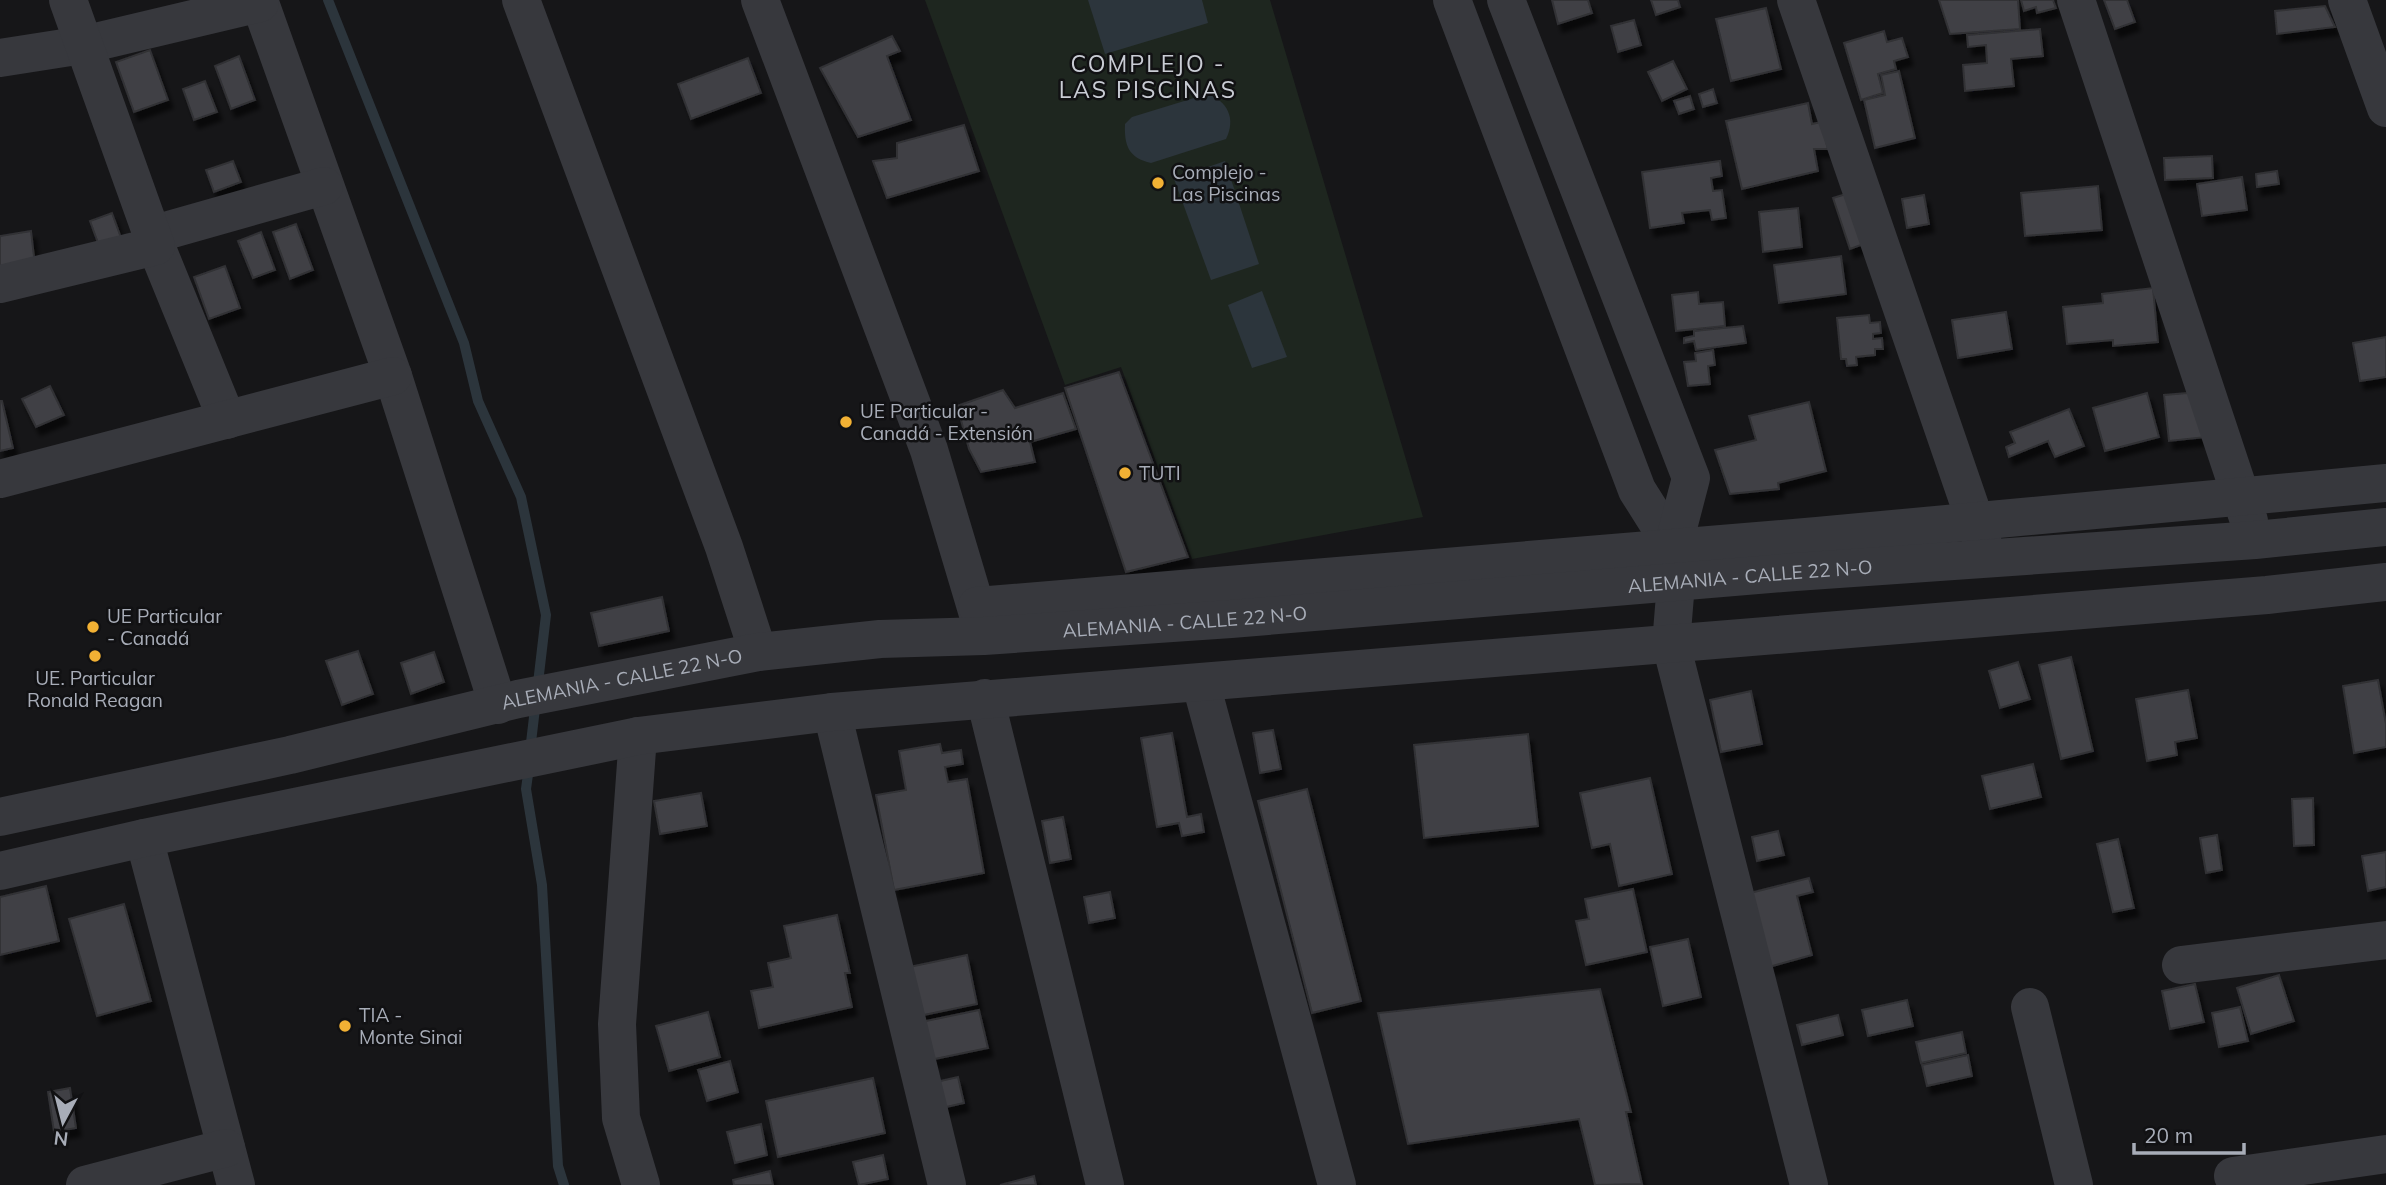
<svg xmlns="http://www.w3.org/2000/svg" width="2386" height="1185" font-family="Mulish,sans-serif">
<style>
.green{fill:#1e261f}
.water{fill:#2c353c}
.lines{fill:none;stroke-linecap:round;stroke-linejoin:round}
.stream{stroke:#2c353c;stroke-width:10}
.building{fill:#404145;stroke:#303034;stroke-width:2;filter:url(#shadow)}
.minor{stroke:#37383d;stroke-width:38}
.tertiary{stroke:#37383d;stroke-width:38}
.poi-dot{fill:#f2b134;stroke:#111113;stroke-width:2.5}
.labels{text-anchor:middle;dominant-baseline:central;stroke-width:5;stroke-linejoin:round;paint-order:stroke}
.poi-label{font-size:19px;fill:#a8adb8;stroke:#111113;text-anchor:start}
.street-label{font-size:19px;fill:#a8adb8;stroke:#111113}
.quarter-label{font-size:23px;letter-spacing:2px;fill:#c9ccd4;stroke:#111113}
</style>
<defs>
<filter id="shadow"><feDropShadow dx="4.5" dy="8" stdDeviation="2" flood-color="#0009"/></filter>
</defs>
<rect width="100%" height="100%" fill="#161618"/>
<polygon class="green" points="925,0 1270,0 1423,517 1192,559 1121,367 1065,385"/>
<g class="water">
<polygon points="1088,0 1202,0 1208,23 1105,54"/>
<path d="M1207,94C1228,101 1236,119 1226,139L1151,163C1129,158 1124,146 1125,124L1132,117Z"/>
<polygon points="1225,161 1259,264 1211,280 1174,179"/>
<polygon points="1262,291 1287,357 1252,368 1228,305"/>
</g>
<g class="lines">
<g class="stream">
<polyline points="328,0 464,343 478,401 521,497 546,615 530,751"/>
<polyline points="529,767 526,789 542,885 558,1166 564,1185"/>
</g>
</g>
<g class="building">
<polygon points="1552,0 1588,0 1592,13 1558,24"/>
<polygon points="1651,0 1678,0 1680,7 1656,15"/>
<polygon points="1939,0 2018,0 2020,29 1950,34"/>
<polygon points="2021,0 2053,0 2056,8 2037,13 2036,7 2024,11"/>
<polygon points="2104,0 2127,0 2135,22 2115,29"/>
<polygon points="2325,6 2335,27 2277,34 2275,11"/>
<polygon points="1766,8 1781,69 1731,81 1716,19"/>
<polygon points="1634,20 1641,45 1618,52 1611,26"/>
<polygon points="2040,29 2043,56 2011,59 2014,86 1965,91 1963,65 1987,63 1986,45 1968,47 1967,35"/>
<polygon points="1884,31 1887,42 1902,38 1908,57 1894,61 1896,69 1878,74 1883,93 1861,100 1844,43"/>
<polygon points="892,36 900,51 887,56 911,120 858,137 820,68"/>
<polygon points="150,50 168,100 134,112 116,62"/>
<polygon points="239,56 255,100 231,109 215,66"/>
<polygon points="748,58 761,93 691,119 678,84"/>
<polygon points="1673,61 1687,89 1662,101 1648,72"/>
<polygon points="1899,71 1915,138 1875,148 1864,100 1885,95 1881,75"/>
<polygon points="205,81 217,112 194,120 183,89"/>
<polygon points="1713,89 1717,103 1703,107 1699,94"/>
<polygon points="1690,96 1694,109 1679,114 1674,101"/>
<polygon points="1808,103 1812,124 1821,122 1828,149 1814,149 1818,171 1742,189 1726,121"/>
<polygon points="964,125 979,171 887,198 873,161 897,158 897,143"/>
<polygon points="2212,156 2213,178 2165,180 2164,158"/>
<polygon points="233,161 241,182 214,192 206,170"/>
<polygon points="1720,161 1722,176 1711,178 1713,191 1722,190 1726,218 1712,220 1710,210 1682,213 1684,223 1650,228 1642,172"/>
<polygon points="2277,171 2279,184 2257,187 2256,174"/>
<polygon points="2242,177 2247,210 2202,216 2197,184"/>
<polygon points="2098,186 2102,230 2025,236 2021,193"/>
<polygon points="1846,194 1864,244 1850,249 1833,198"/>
<polygon points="1924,195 1929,224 1907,228 1902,199"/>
<polygon points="1798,208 1802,247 1763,252 1759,212"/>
<polygon points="112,213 124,246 102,254 90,221"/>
<polygon points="296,224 313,270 290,279 273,232"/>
<polygon points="31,231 35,265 0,270 0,236"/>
<polygon points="261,232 275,270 253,278 238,241"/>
<polygon points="1841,256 1846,294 1779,303 1774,265"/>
<polygon points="225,266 240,308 209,319 194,277"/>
<polygon points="2153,288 2158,342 2113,346 2113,340 2067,344 2063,307 2103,303 2102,294"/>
<polygon points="1698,292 1699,304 1723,302 1725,326 1676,331 1672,295"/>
<polygon points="2006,312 2012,349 1958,358 1952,320"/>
<polygon points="1869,315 1870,323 1880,322 1881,333 1873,334 1873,339 1882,338 1883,349 1875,349 1875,355 1856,357 1857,365 1847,366 1846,359 1841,359 1837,318"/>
<polygon points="1743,326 1746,343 1696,350 1694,341 1684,343 1684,338 1694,336 1694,331"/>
<polygon points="2386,337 2386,377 2360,381 2353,343"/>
<polygon points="1713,350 1715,365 1708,366 1710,384 1688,386 1684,362 1696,361 1695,353"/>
<polygon points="1119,372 1188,557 1126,572 1065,388"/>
<polygon points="50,386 64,415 36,427 22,399"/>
<polygon points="1003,390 1015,408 1063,393 1076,429 1030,442 1035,462 981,472 969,449 957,406"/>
<polygon points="2199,392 2216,436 2169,441 2164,395"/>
<polygon points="2147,393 2159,437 2105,451 2093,408"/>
<polygon points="0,401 2,401 13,448 0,451"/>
<polygon points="1809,402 1826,471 1778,483 1779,489 1730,494 1715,450 1756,440 1749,416"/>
<polygon points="2069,409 2084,446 2055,457 2048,441 2009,457 2006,447 2015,443 2010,432"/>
<polygon points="662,597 669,631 599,646 591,613"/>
<polygon points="358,651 373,694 342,705 326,661"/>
<polygon points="434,652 444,682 411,694 401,663"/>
<polygon points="2071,657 2093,751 2061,759 2039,665"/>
<polygon points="2018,662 2030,699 2000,708 1989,671"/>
<polygon points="2378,680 2386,724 2386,747 2354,753 2343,686"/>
<polygon points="2188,690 2197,738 2175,742 2177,755 2147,761 2136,699"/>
<polygon points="1751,691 1762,744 1721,752 1710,700"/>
<polygon points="1273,730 1281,769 1260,773 1253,733"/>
<polygon points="1172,733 1187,817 1201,814 1204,832 1182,836 1179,823 1157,827 1141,738"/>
<polygon points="1528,734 1538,826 1424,838 1414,745"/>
<polygon points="940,744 942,753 961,750 963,764 945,767 948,782 967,779 984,873 894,890 876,795 906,790 899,751"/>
<polygon points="2033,764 2041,797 1990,809 1982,776"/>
<polygon points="1650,778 1672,874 1619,886 1610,844 1592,848 1580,793"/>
<polygon points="1307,789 1361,1001 1312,1013 1258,801"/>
<polygon points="701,793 707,826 660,834 654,801"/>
<polygon points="2313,798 2314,845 2294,846 2292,799"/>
<polygon points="1063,817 1071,859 1050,863 1042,821"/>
<polygon points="1778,831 1784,855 1757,861 1752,837"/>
<polygon points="2217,835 2222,870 2206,873 2200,838"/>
<polygon points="2118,839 2134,908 2113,912 2097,844"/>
<polygon points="2386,852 2386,887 2368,891 2362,856"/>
<polygon points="1809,878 1813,892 1797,896 1812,955 1769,967 1750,893"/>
<polygon points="46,886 59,941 0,955 0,897"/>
<polygon points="1633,889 1647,952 1586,965 1576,921 1589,919 1585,899"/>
<polygon points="1110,892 1115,918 1089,923 1084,897"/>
<polygon points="124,904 151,1001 97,1016 69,919"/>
<polygon points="837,915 850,973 845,973 852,1007 759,1028 751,991 773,987 768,963 791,958 784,926"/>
<polygon points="1688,939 1701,997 1663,1006 1650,947"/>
<polygon points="967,955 977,1004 919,1016 909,967"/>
<polygon points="2279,975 2294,1021 2251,1034 2237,988"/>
<polygon points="2195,984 2204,1022 2170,1029 2162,991"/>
<polygon points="1600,989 1631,1112 1626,1112 1642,1184 1595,1185 1579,1119 1408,1144 1378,1013"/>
<polygon points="1907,1000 1913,1026 1868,1036 1862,1010"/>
<polygon points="2240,1007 2248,1041 2219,1047 2212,1013"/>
<polygon points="979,1010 988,1048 930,1060 921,1022"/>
<polygon points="708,1012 720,1057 669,1071 656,1026"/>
<polygon points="1838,1015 1843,1035 1802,1045 1797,1025"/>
<polygon points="1962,1032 1966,1053 1921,1063 1916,1042"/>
<polygon points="1968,1055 1972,1076 1927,1086 1922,1065"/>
<polygon points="730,1061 738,1092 707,1101 698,1070"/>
<polygon points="958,1077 964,1103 942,1108 936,1082"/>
<polygon points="873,1078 885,1133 778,1157 766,1101"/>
<polygon points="70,1088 76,1128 54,1132 48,1092"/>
<polygon points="761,1124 767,1155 735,1163 727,1132"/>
<polygon points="883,1155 888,1179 859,1185 853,1162"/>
<polygon points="770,1171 773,1185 734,1185 733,1180"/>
<polygon points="1034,1176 1036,1185 1000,1185"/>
</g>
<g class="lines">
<g class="minor">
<polyline points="259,0 393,376 498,705"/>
<polyline points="521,0 724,547 758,652"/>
<polyline points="760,0 929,450 983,631"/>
<polyline points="1452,0 1637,490 1673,547"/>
<polyline points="1506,0 1691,478 1673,547 1675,570"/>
<polyline points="1796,0 1984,547"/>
<polyline points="2076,0 2249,521"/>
<polyline points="2347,0 2386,108"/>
<polyline points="0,58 83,45 260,3"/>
<polyline points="151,235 324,186"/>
<polyline points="156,246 227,420"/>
<polyline points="0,284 156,246 68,0"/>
<polyline points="0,479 393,376"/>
<polyline points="977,606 1817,536 2386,483"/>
<polyline points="1201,684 1337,1185"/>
<polyline points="985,698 1105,1185"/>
<polyline points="832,712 947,1185"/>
<polyline points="638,736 617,1024 621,1118 641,1185"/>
<polyline points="144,838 236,1185"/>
<polyline points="2181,965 2386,940"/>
<polyline points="2030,1007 2074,1185"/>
<polyline points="2233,1176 2386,1154"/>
<polyline points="85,1185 226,1148"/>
</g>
<g class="tertiary">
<polyline points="1676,583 1671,644 1809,1185"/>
<path id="s1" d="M0,817L290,755L518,699L758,652L880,639L984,636L1231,619L1795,572L2255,540L2386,527"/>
<polyline points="0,871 144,838 638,736 832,712 2267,595 2386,582"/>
</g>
</g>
<g class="poi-dot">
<circle cx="1158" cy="183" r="7"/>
<circle cx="846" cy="422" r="7"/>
<circle cx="1125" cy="473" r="7"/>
<circle cx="93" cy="627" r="7"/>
<circle cx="95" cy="656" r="7"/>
<circle cx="345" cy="1026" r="7"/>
</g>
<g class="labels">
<g class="poi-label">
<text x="1172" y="172">Complejo -<tspan x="1172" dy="22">Las Piscinas</tspan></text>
<text x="860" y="411">UE Particular -<tspan x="860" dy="22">Canadá - Extensión</tspan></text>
<text x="1139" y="473">TUTI</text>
<text x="107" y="616">UE Particular<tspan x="107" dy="22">- Canadá</tspan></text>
<text x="95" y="678" text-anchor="middle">UE. Particular<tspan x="95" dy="22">Ronald Reagan</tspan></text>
<text x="359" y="1015">TIA -<tspan x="359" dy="22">Monte Sinai</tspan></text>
</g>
<g class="street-label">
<text stroke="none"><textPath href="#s1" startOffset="1771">ALEMANIA - CALLE 22 N-O</textPath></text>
<text stroke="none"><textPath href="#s1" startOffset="1204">ALEMANIA - CALLE 22 N-O</textPath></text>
<text stroke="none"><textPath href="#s1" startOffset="637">ALEMANIA - CALLE 22 N-O</textPath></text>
</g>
<g class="quarter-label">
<text x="1148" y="63">COMPLEJO -<tspan x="1148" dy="26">LAS PISCINAS</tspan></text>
</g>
</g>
<g transform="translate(63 1122) rotate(187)" stroke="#111113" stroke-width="5" paint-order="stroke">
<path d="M0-5L12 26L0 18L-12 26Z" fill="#a8adb8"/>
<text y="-10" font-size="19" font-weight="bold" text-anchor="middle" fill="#a8adb8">N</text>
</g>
<path d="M2134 1143v10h110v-10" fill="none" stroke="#a8adb8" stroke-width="3.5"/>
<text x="2144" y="1143" font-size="21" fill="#a8adb8" stroke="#111113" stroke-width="5" paint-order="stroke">20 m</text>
</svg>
